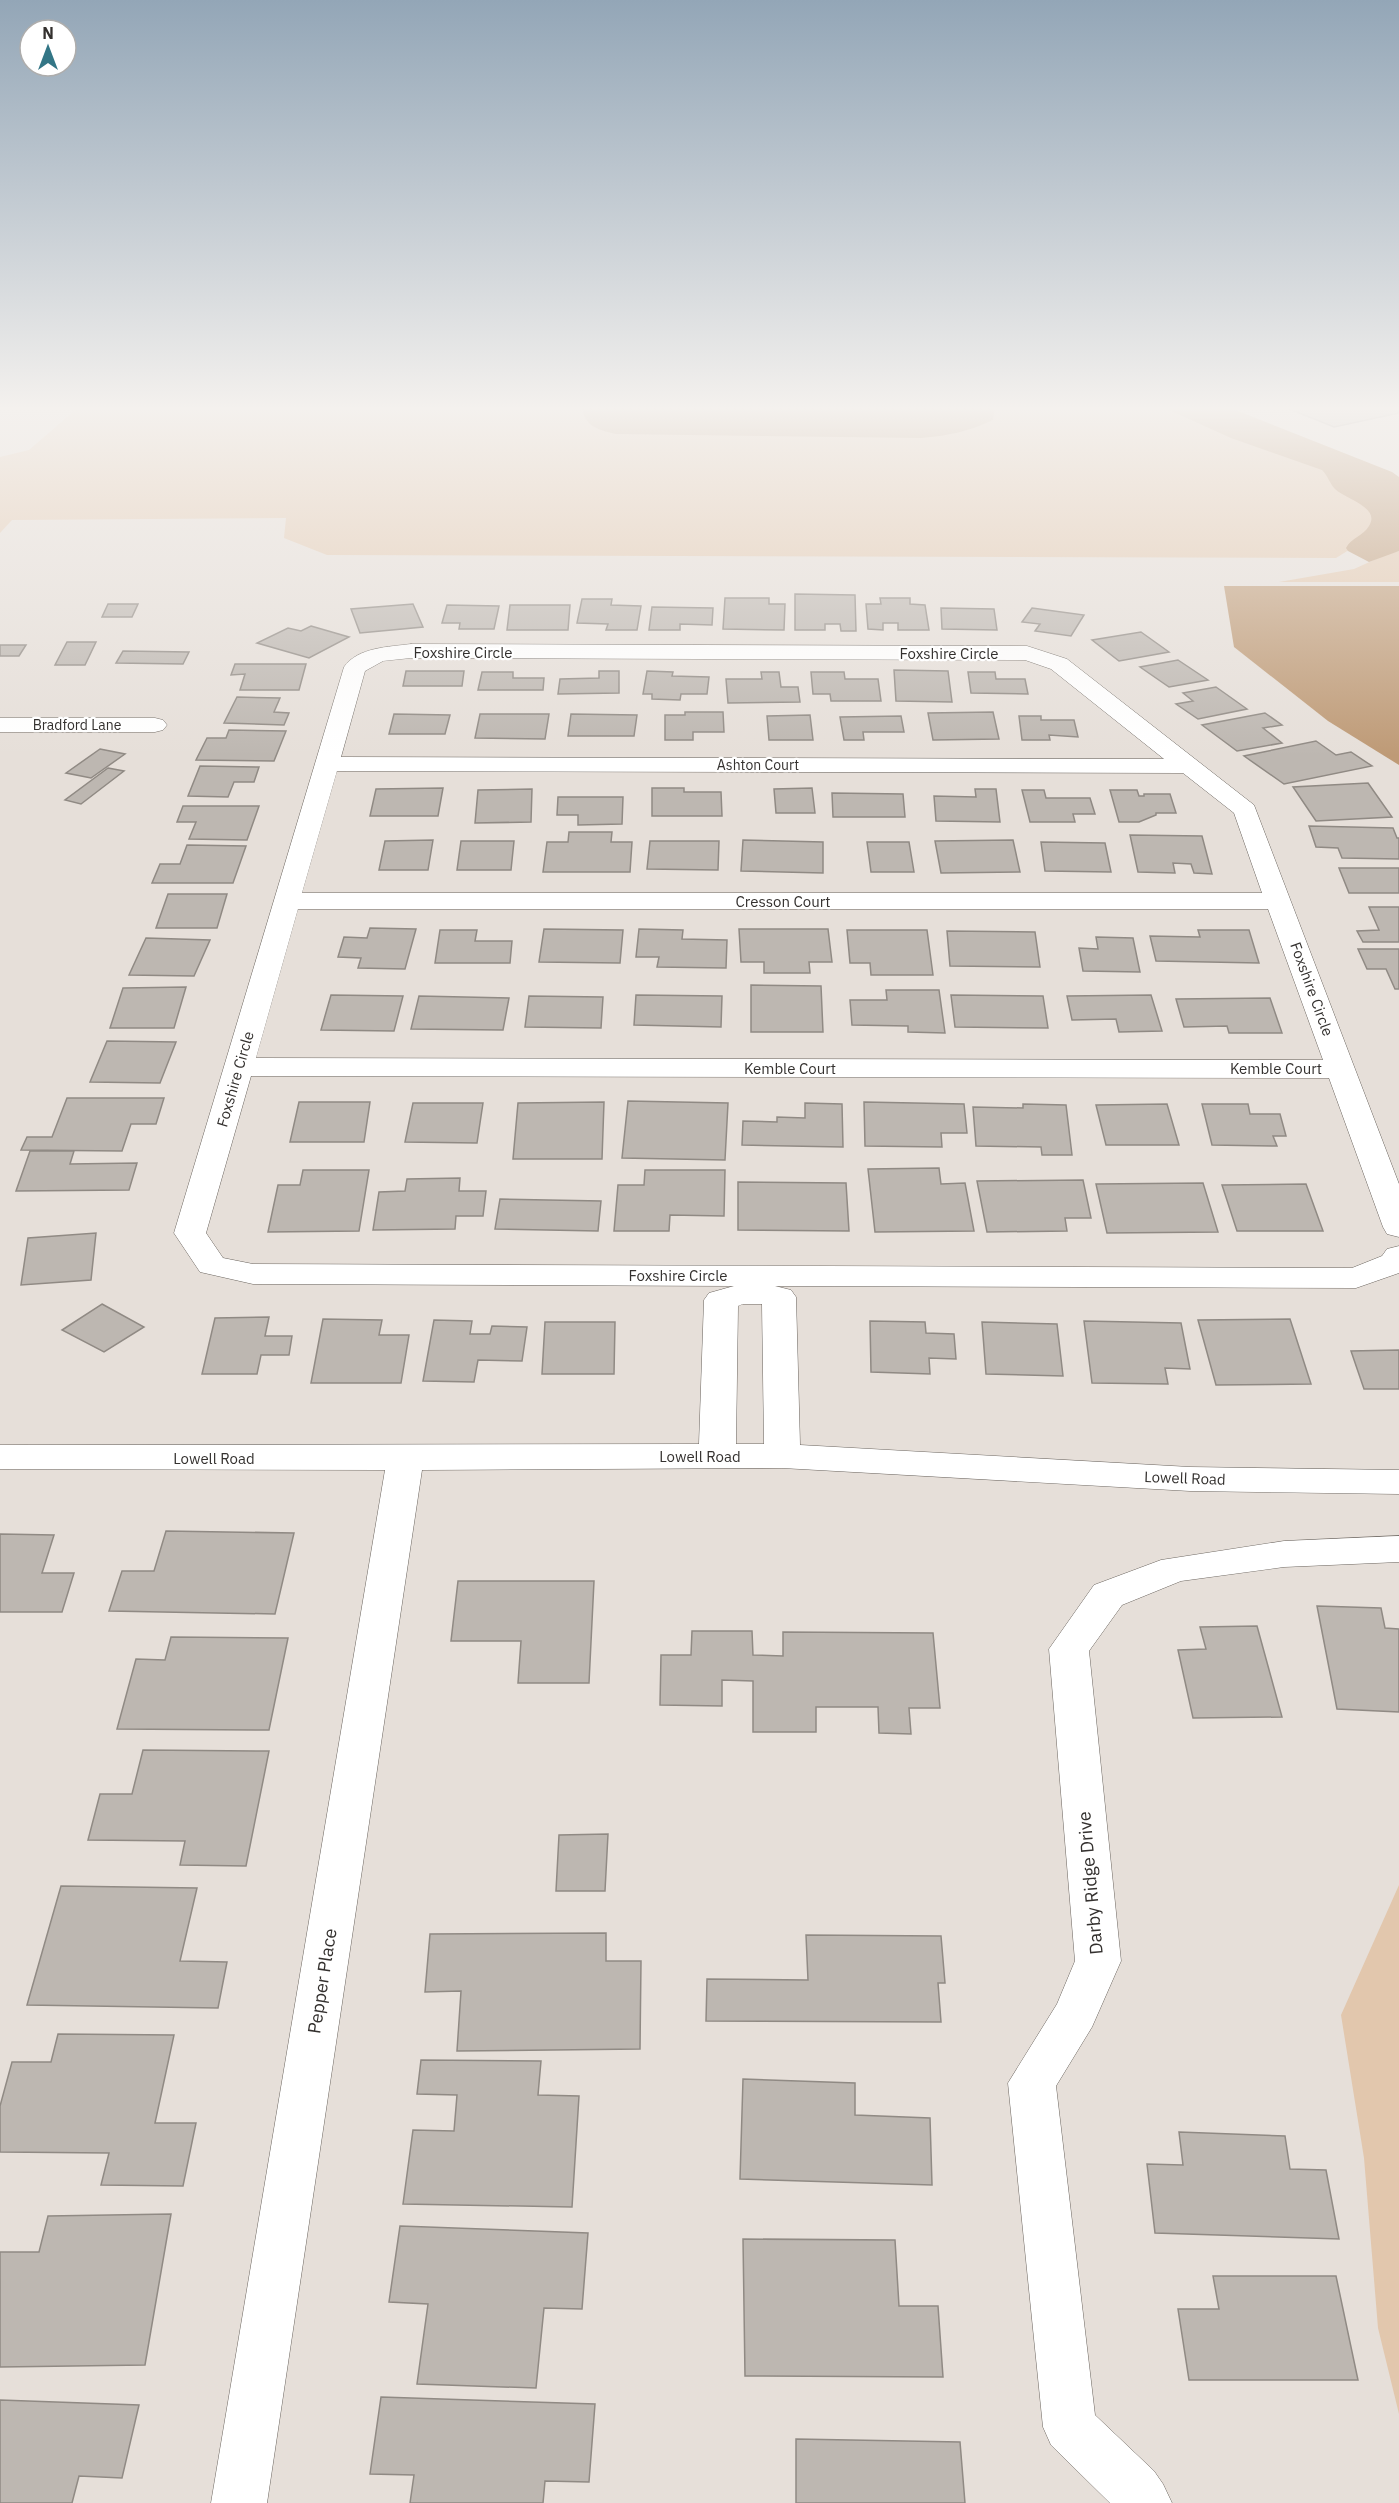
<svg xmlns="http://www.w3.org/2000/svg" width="1399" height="2503" font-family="'IBM Plex Sans',sans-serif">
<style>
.green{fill:#e2c7ad}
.forest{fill:#be9a76}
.water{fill:#b5926e}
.building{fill:#bdb7b1;stroke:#908a84;stroke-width:1.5}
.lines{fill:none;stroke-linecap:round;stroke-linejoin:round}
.minor-casing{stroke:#6b655f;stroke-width:1}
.minor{fill:#fff;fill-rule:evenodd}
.labels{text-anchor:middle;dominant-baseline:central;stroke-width:4.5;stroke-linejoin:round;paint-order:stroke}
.far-street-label{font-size:14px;fill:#34312f;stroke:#fff}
.street-label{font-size:15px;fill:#34312f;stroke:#fff}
.near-street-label{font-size:18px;fill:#34312f;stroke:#fff}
</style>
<rect width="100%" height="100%" fill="#e6dfd9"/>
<g class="green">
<polygon points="81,405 1202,405 1354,481 1386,527 1336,558 327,555 284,538 286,518 12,520 0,533 0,457 29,450"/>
<polygon points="1399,551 1399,582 1279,582 1354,569 1385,555"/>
<polygon points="1399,1885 1399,2414 1378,2328 1364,2158 1341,2015"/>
</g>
<g class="forest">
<path d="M1158,405H1223L1392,472L1399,477V551L1369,562L1348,551L1346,548C1351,538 1363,536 1369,526C1381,507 1345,499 1335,489C1330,484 1328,476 1322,470L1231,438Z"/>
<polygon points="1224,586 1399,586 1399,765 1328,721 1234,647"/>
</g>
<path class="water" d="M582,405H995L993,420C970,431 947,436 921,438L616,434C598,430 583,426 582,405Z"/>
<g class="building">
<polygon points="1306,405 1399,405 1399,413 1334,427 1289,409"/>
<polygon points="795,594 855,595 856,631 841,631 840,624 825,624 825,630 795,630"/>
<polygon points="725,598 769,598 769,604 785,604 784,630 723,629"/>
<polygon points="880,598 910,598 910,604 925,605 929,630 898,630 898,623 883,623 883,630 868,629 866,604 881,604"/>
<polygon points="582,599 612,599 611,605 641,606 637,630 606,630 608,624 577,623"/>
<polygon points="108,604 138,604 132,617 102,617"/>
<polygon points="413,604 423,627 360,633 351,609"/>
<polygon points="447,605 499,606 494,629 459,629 460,623 442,623"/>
<polygon points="510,605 570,605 568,630 507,630"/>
<polygon points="652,607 713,608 712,625 680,624 680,630 649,630"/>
<polygon points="941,608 994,609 997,630 942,629"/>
<polygon points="1032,608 1084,615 1071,636 1035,631 1040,624 1022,622"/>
<polygon points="311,626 349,637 309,658 257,643 288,628 301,631"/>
<polygon points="1141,632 1169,652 1119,661 1092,640"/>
<polygon points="67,642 96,642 85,665 55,665"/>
<polygon points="0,645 26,645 19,656 0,656"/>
<polygon points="123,651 189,652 183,664 116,663"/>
<polygon points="1178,660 1208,680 1169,687 1140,667"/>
<polygon points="235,664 306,664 299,690 240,690 245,674 231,675"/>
<polygon points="894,670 948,671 952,702 896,701"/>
<polygon points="406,671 464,671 462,686 403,686"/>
<polygon points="599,671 619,671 619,693 558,694 560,679 599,678"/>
<polygon points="647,671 673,672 672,676 709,677 707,694 681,694 680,700 652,699 652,694 643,694"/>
<polygon points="482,672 513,672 513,678 544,678 543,690 478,690"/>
<polygon points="761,672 779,672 781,687 798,687 800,702 728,703 726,679 762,679"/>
<polygon points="811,672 844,672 845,679 878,679 881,701 831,701 830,694 813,694"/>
<polygon points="968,672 995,672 996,679 1025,679 1028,694 971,693"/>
<polygon points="1216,687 1247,709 1198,719 1176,704 1193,701 1183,693"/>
<polygon points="237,697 280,698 274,712 289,713 284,725 224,723"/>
<polygon points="685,712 723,712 724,732 693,732 693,740 665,740 665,715 685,715"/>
<polygon points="993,712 999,739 933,740 928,713"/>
<polygon points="1265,713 1282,725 1263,728 1282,743 1237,751 1202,725"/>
<polygon points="394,714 450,715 445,734 389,734"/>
<polygon points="480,714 549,714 545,739 475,738"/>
<polygon points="571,714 637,715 634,736 568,736"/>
<polygon points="810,715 813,740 769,740 767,716"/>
<polygon points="901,716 904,732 863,732 864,740 844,740 840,717"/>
<polygon points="1019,716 1041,716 1041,720 1074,720 1078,737 1049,735 1050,740 1022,740"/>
<polygon points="229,730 286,731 274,761 196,760 207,738 226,738"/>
<polygon points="1316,741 1336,755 1351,752 1372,766 1284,784 1244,756"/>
<polygon points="100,749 125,754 91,778 66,773"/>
<polygon points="200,766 259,767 254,782 234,782 228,797 188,796"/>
<polygon points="108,768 124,771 81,804 65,800"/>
<polygon points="1368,783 1392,817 1316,821 1293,787"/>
<polygon points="443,788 438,816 370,816 376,789"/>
<polygon points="652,788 684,788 684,792 721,792 722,816 652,816"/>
<polygon points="812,788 815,813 776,813 774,789"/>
<polygon points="532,789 531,822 475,823 478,790"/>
<polygon points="975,789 996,789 1000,822 936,821 934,796 976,797"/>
<polygon points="1022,790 1044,790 1046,798 1090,798 1095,814 1073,814 1075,822 1030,822"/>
<polygon points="1110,790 1137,790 1139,796 1144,796 1144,794 1170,794 1176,813 1156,813 1156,815 1139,822 1119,822"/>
<polygon points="832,793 903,794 905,817 833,817"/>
<polygon points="558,797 623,797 622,824 578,825 578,815 557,815"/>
<polygon points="183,806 259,806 247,840 189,839 196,822 177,822"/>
<polygon points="1309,826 1393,828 1397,838 1399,838 1399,859 1342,858 1338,848 1316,847"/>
<polygon points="569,832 612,832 611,842 632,842 630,872 543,872 547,842 568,842"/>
<polygon points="1130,835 1202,836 1212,874 1194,873 1191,864 1173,863 1175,873 1138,872"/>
<polygon points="433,840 428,870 379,870 385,841"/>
<polygon points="743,840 823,842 823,873 741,871"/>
<polygon points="1013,840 1020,872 941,873 935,841"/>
<polygon points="461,841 514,841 511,870 457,870"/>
<polygon points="650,841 719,841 718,870 647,869"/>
<polygon points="867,842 909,842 914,872 871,872"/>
<polygon points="1041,842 1105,843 1111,872 1045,871"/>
<polygon points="187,845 246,846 233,883 152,883 160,864 180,864"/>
<polygon points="1339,868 1399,868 1399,893 1349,893"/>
<polygon points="168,894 227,894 217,928 156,928"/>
<polygon points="1369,907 1399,907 1399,942 1363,942 1357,931 1379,930"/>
<polygon points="370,928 416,929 405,969 358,968 361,958 338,957 344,937 367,938"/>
<polygon points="544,929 623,930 620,963 539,962"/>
<polygon points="639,929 683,930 682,939 727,940 726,968 657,967 659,957 636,957"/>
<polygon points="739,929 828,929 832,962 809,962 810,973 764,973 764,962 741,962"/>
<polygon points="440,930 477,930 475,941 512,941 510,963 435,963"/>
<polygon points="847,930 927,930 933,975 871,975 870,963 850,963"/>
<polygon points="1198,930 1249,930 1259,963 1156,961 1150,936 1200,937"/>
<polygon points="947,931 1035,932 1040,967 950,966"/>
<polygon points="1096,937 1133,938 1140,972 1083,971 1079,948 1098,949"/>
<polygon points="146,938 210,940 194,976 129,975"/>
<polygon points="1358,949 1399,949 1399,989 1395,989 1386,969 1367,969"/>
<polygon points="751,985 821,986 823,1032 751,1032"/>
<polygon points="186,987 174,1028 110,1028 123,988"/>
<polygon points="886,990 939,990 945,1033 908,1032 908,1026 852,1025 850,1000 887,1000"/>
<polygon points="331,995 403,996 394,1031 321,1030"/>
<polygon points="636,995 722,996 721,1027 634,1025"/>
<polygon points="951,995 1043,996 1048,1028 955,1027"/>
<polygon points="1151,995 1162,1031 1119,1032 1116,1019 1072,1020 1067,996"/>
<polygon points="419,996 509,998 503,1030 411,1029"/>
<polygon points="529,996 603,997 601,1028 525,1027"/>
<polygon points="1270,998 1282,1033 1229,1033 1227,1026 1184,1027 1176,999"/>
<polygon points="107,1041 176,1042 160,1083 90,1082"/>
<polygon points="67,1098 164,1098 156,1124 131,1124 122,1151 21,1150 27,1137 52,1137"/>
<polygon points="628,1101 728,1103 725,1160 622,1158"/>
<polygon points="299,1102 370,1102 364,1142 290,1142"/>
<polygon points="604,1102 602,1159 513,1159 518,1103"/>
<polygon points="864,1102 964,1104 967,1133 941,1133 942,1147 865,1146"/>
<polygon points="413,1103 483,1103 477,1143 405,1142"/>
<polygon points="805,1103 842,1104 843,1147 742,1145 743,1121 777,1122 777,1117 805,1118"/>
<polygon points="1023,1104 1066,1105 1072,1155 1042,1155 1041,1147 976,1146 973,1107 1023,1108"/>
<polygon points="1167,1104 1179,1145 1106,1145 1096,1105"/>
<polygon points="1202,1104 1248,1104 1250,1114 1280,1114 1286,1136 1273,1136 1277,1146 1212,1145"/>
<polygon points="30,1151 74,1151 70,1164 137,1163 129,1190 16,1191"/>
<polygon points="939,1168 941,1184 965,1183 974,1231 875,1232 868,1169"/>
<polygon points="303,1170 369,1170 359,1231 268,1232 278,1185 300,1185"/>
<polygon points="645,1170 725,1170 724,1216 670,1215 669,1231 614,1231 618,1185 644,1185"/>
<polygon points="460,1178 459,1191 486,1191 483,1216 456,1216 455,1229 373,1230 379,1192 405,1191 407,1179"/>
<polygon points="1083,1180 1091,1218 1065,1218 1067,1231 987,1232 977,1181"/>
<polygon points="738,1182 846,1183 849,1231 738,1230"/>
<polygon points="1203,1183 1218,1232 1107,1233 1096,1184"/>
<polygon points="1306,1184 1323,1231 1237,1231 1222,1185"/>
<polygon points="500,1199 601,1201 598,1231 495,1229"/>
<polygon points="96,1233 91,1280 21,1285 28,1238"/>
<polygon points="102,1304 144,1327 104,1352 62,1330"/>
<polygon points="269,1317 265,1336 292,1336 289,1355 261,1355 257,1374 202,1374 215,1318"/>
<polygon points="323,1319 382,1320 379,1335 409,1335 401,1383 311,1383"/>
<polygon points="1290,1319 1311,1384 1216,1385 1198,1320"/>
<polygon points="434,1320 472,1321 470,1334 490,1334 492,1326 527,1327 522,1361 478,1360 474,1382 423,1381"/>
<polygon points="870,1321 925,1322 926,1333 954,1334 956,1359 929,1358 930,1374 871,1372"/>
<polygon points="1084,1321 1181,1323 1190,1369 1165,1368 1168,1384 1092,1383"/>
<polygon points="545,1322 615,1322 614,1374 542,1374"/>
<polygon points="982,1322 1057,1324 1063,1376 986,1374"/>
<polygon points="1399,1350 1399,1389 1364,1389 1351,1351"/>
<polygon points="166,1531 294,1533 275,1614 109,1611 122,1571 154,1571"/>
<polygon points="0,1534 54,1535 42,1573 74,1573 62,1612 0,1612"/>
<polygon points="458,1581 594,1581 589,1683 518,1683 521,1641 451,1641"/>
<polygon points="1317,1606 1381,1608 1385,1628 1399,1629 1399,1712 1337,1709"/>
<polygon points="1257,1626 1282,1717 1193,1718 1178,1650 1206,1649 1200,1627"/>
<polygon points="692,1631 752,1631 753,1655 783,1656 783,1632 933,1633 940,1708 909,1708 911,1734 879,1733 878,1707 816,1707 816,1732 753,1732 753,1681 722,1680 722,1706 660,1705 661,1655 691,1655"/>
<polygon points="171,1637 288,1638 269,1730 117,1729 136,1659 165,1660"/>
<polygon points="143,1750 269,1751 246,1866 180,1865 185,1841 88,1840 100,1794 132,1794"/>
<polygon points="608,1834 605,1891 556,1891 559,1835"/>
<polygon points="61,1886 197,1888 180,1961 227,1962 218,2008 27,2005"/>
<polygon points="606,1933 606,1961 641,1961 640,2049 457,2051 461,1991 425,1992 430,1934"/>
<polygon points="806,1935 941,1936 945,1983 938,1983 941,2022 706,2021 707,1979 808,1980"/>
<polygon points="58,2034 174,2035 155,2123 196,2123 183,2186 101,2185 109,2153 0,2152 0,2106 12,2062 51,2062"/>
<polygon points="421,2060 541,2061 538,2095 579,2096 572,2207 403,2204 413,2130 454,2131 457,2095 417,2094"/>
<polygon points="743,2079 855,2083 855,2115 930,2118 932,2185 740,2179"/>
<polygon points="1179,2132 1285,2136 1290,2169 1326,2170 1339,2239 1155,2233 1147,2164 1183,2165"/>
<polygon points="171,2214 145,2365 0,2367 0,2252 39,2252 48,2216"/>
<polygon points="400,2226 588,2233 582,2309 544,2308 536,2388 417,2384 428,2304 389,2302"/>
<polygon points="743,2239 895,2240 899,2306 938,2306 943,2377 745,2376"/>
<polygon points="1213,2276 1336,2276 1358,2380 1189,2380 1178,2309 1219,2309"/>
<polygon points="381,2397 595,2404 589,2482 545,2481 543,2503 410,2503 414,2475 370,2474"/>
<polygon points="0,2400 139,2405 122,2478 79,2476 72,2503 0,2503"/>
<polygon points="796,2439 960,2442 965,2503 796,2503"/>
</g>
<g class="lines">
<g class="minor-casing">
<g id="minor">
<path d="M411,644L1027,646L1067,659L1254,805L1399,1184V1237L1387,1234L1383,1227L1329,1078L251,1076L206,1233L223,1258L253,1264L1352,1268L1382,1256L1387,1249L1399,1246V1273L1356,1288L775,1286L791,1290L796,1297L800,1445L1190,1467L1399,1470V1494L1190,1491L782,1468L422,1470L267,2503H211L385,1470L0,1469V1445L699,1444L704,1300L709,1293L734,1286L253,1284L200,1272L174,1233L344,667C358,647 389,647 411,644ZM411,658L1025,660L1051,669L1164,759L341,757L365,671L383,661ZM337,771L1183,773L1234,813L1262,893H302ZM298,909H1268L1323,1060L256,1058ZM743,1304H762L764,1444H736L738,1306Z"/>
<polygon points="0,718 155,718 163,720 167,725 163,730 155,732 0,732"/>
<polygon points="1399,1536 1399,1562 1284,1567 1181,1581 1122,1605 1089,1651 1121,1961 1092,2027 1056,2086 1095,2415 1154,2471 1163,2484 1172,2503 1110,2503 1051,2445 1043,2427 1008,2083 1057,2004 1075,1961 1049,1649 1094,1585 1161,1560 1284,1541"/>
</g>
</g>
<use href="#minor" class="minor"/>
</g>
<linearGradient id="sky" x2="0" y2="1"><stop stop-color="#93a6b7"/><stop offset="0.54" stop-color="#f4f1ee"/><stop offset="1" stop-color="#f4f1ee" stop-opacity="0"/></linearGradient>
<rect width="1399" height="756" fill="url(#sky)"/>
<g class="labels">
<g class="far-street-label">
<text x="77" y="725">Bradford Lane</text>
<text x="758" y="765">Ashton Court</text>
</g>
<g class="street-label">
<text x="463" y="652">Foxshire Circle</text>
<text x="949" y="653">Foxshire Circle</text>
<text x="783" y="901">Cresson Court</text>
<text transform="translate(1312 989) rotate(70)">Foxshire Circle</text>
<text x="790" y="1068">Kemble Court</text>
<text x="1276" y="1068">Kemble Court</text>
<text transform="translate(235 1079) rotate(-74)">Foxshire Circle</text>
<text x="678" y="1275">Foxshire Circle</text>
<text x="700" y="1456">Lowell Road</text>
<text x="214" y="1458">Lowell Road</text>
<text transform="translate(1185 1478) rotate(2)">Lowell Road</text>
</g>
<g class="near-street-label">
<text transform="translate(1090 1883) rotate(-95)">Darby Ridge Drive</text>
<text transform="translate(322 1981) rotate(-81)">Pepper Place</text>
</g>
</g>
<g transform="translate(48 48)"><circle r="28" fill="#ffffff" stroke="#aeadac" stroke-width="1.5"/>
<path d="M0-4.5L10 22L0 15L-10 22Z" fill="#337686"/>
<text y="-9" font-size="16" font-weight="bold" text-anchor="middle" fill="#34312f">N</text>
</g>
</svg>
